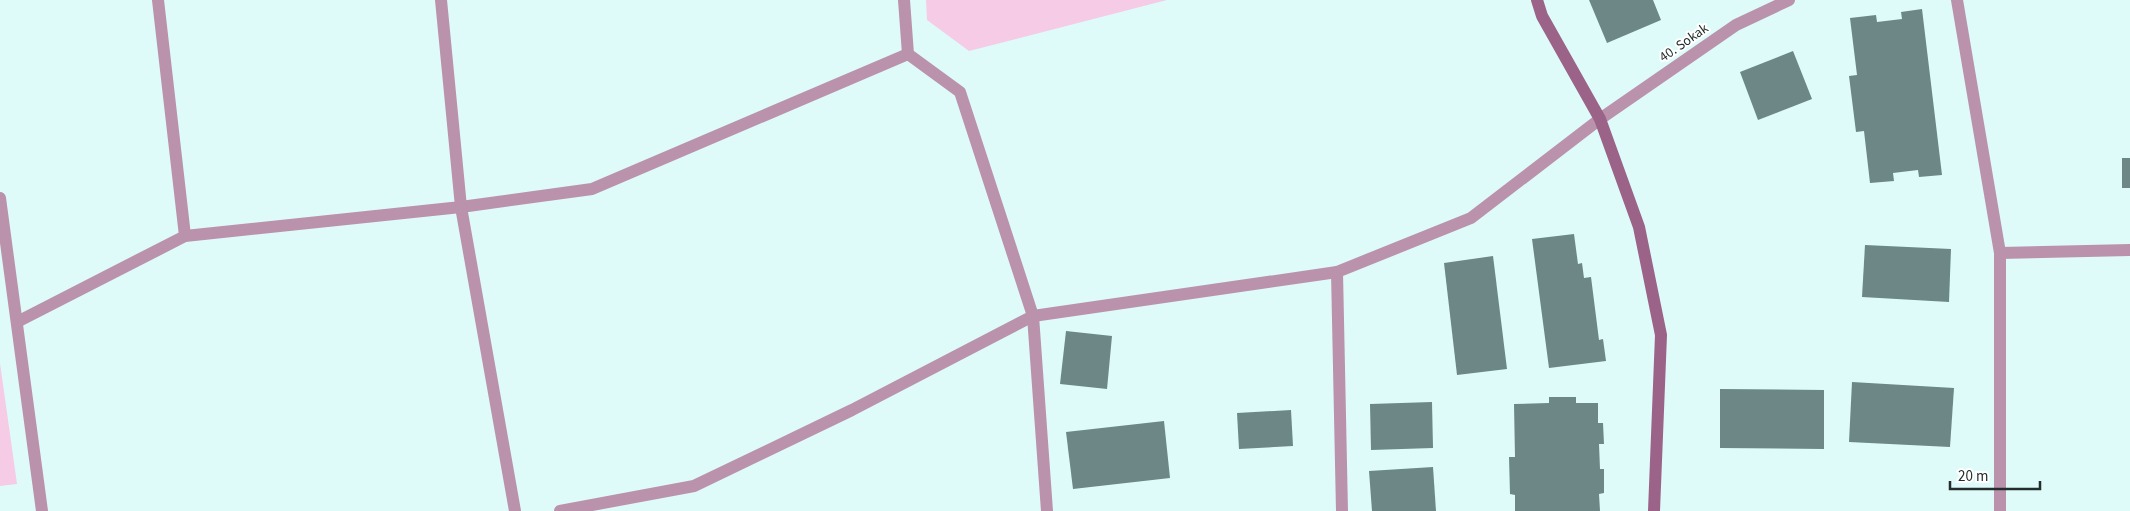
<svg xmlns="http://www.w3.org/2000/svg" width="2130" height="511" font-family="'Source Sans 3',sans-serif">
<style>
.green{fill:#f6cbe5}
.building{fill:#6c8785}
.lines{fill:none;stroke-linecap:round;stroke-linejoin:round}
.street{stroke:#bb92ab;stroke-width:12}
.secondary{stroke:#9c6388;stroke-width:12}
.labels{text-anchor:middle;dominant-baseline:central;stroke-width:4;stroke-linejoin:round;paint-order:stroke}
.street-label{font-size:14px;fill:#222d2c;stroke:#fff}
</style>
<rect width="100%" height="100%" fill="#defbfa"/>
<g class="green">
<polygon points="926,0 1167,0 969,51 927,20"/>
<polygon points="0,363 17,484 0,486"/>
</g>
<g class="building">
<polygon points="1589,0 1653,0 1661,20 1607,43"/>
<polygon points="1922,9 1942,175 1919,177 1918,170 1893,173 1894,181 1870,183 1864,131 1856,132 1849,76 1857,75 1850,18 1876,15 1877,22 1902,19 1901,12"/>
<polygon points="1793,51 1812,99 1758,120 1740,72"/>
<rect x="2122" y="158" width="8" height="30"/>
<polygon points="1574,234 1578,264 1582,263 1584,278 1591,277 1599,340 1603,339 1606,361 1549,368 1532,239"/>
<polygon points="1865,245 1951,249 1949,302 1862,297"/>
<polygon points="1493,256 1507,369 1457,375 1444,263"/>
<polygon points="1066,331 1112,336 1107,389 1060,384"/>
<polygon points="1852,382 1954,388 1950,447 1849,442"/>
<polygon points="1720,389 1824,390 1824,449 1720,448"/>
<polygon points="1549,397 1576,397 1576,403 1598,403 1598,423 1603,423 1604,444 1599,444 1600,469 1604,469 1604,493 1599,494 1600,511 1515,511 1515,495 1510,494 1509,457 1515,457 1514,404 1549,403"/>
<polygon points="1432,402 1433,448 1371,450 1370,404"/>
<polygon points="1291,410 1293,446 1239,449 1237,413"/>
<polygon points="1164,421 1170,478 1073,489 1066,432"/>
<polygon points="1433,467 1436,511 1372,511 1369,471"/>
</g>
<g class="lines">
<g class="street">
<polyline points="904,0 908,54 960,92 1033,316 1047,511"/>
<polyline points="1957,0 2000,253 2000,511"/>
<polyline points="0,198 42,511"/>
<polyline points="185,236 461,207 441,0"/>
<polyline points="2000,253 2130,250"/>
<polyline points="1337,272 1342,511"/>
<polyline points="17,322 185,236 158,0"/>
<polyline points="515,511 461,207 592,189 908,54"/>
<polyline points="560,511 694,486 852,410 1033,316 1337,272 1471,218 1600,119 1736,25 1789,0"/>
</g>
<polyline class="secondary" points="1537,0 1542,16 1600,119 1639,227 1661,335 1654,511"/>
</g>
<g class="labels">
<g class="street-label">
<text transform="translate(1684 43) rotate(-35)">40. Sokak</text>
</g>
</g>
<path d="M1950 481v8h90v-8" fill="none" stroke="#222d2c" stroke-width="2.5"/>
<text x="1958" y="481" font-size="15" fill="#222d2c" stroke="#ffffff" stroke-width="4" paint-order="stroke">20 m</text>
</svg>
